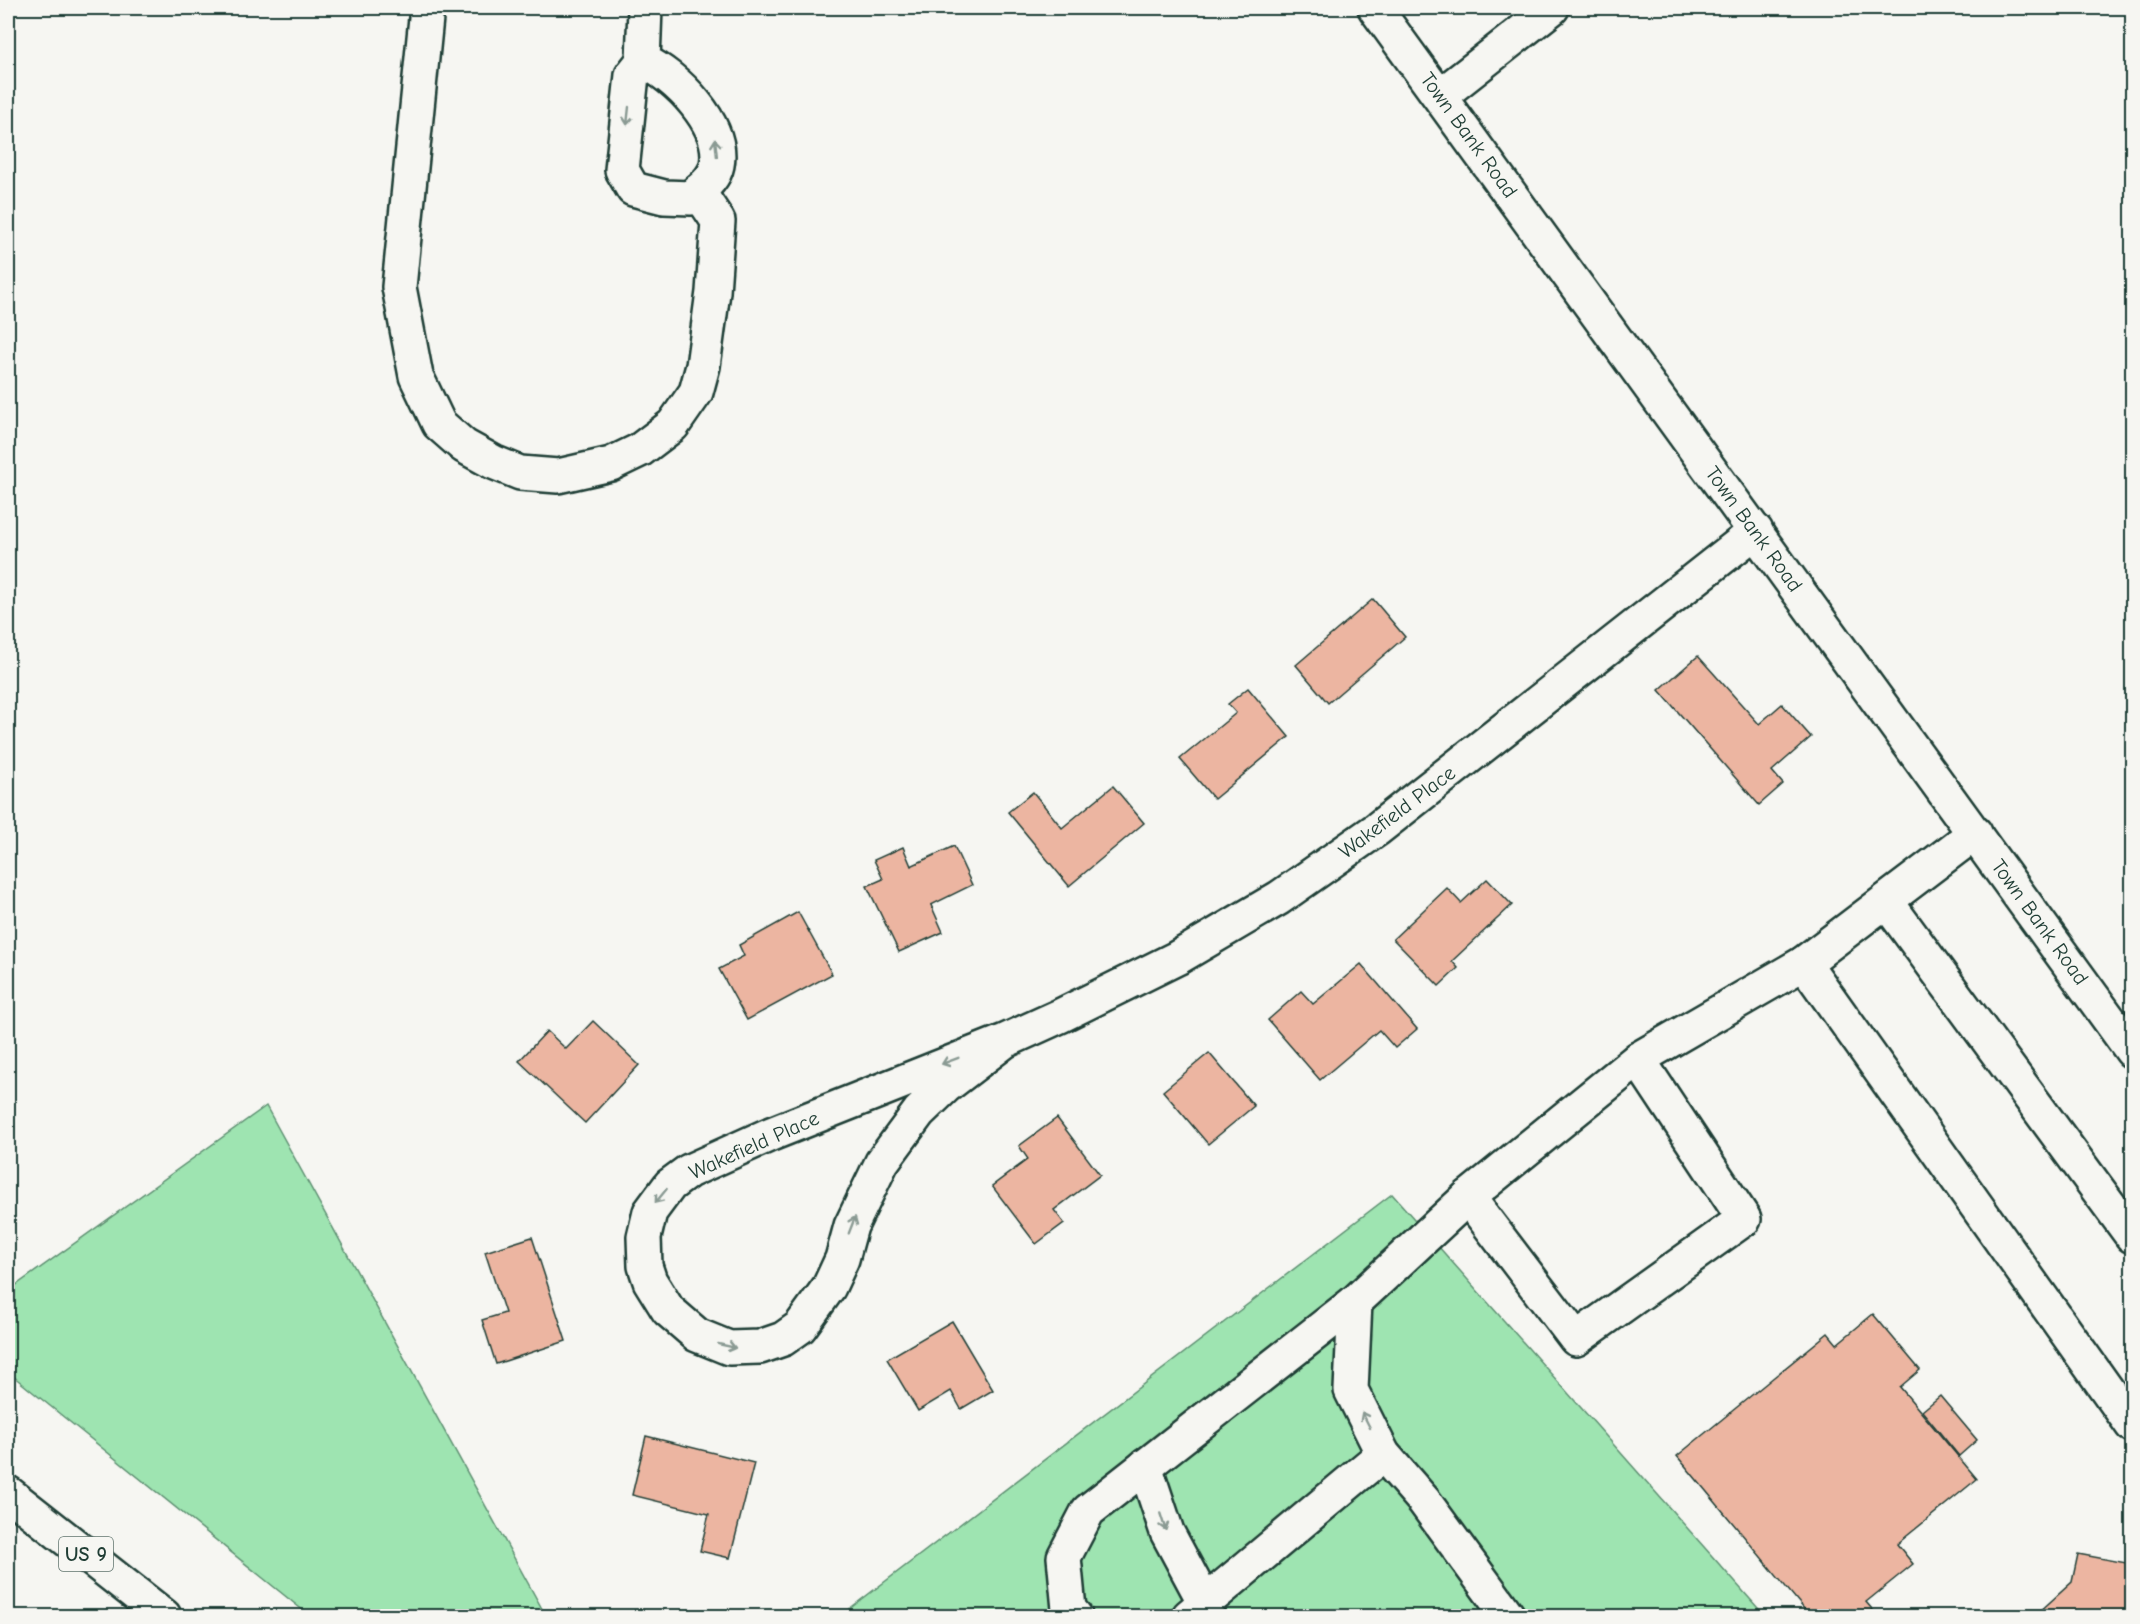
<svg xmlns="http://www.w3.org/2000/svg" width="2140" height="1624" font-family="'Comic Neue',sans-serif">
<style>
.green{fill:#9ee4b1;stroke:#5e9072;stroke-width:1.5}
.building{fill:#ecb5a1;stroke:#1f3d34;stroke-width:1.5}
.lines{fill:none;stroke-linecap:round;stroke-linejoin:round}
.minor-casing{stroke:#1f3d34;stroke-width:38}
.highway-casing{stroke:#1f3d34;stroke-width:38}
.minor{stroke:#f6f6f2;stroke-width:33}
.highway{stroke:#f6f6f2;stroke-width:33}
.oneway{stroke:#8a9a93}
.labels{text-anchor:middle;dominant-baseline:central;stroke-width:5;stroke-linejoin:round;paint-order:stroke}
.shield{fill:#f6f6f2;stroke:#60746d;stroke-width:1.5}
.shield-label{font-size:20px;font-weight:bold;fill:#1f3d34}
.street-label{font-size:21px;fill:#1f3d34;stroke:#f6f6f2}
</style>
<rect width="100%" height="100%" fill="#f6f6f2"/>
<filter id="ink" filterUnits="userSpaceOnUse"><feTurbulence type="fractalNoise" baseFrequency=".0167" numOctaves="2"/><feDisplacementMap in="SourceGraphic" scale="12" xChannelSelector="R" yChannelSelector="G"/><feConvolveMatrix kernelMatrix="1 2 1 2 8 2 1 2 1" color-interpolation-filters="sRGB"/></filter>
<g filter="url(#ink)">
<g class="green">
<polygon points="266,1106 546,1616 310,1616 8,1372 8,1291"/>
<polygon points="1392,1194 1765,1616 840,1616"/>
</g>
<g class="building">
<polygon points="1373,599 1405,637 1328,703 1296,665"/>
<polygon points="1698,656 1759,724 1782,704 1811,737 1772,771 1783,784 1759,805 1659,690"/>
<polygon points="1248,688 1289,737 1214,799 1180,759 1236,713 1228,704"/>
<polygon points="1113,786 1144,823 1069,886 1008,812 1033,792 1062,828"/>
<polygon points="954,846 972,885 931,905 943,932 899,952 867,886 883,879 874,860 903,847 911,866"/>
<polygon points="1487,879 1512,905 1452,961 1458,968 1439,986 1393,939 1447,888 1461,903"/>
<polygon points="798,912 832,974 747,1020 719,969 744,956 739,945"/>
<polygon points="1361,964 1417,1029 1395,1048 1379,1030 1320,1080 1268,1020 1301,991 1313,1004"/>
<polygon points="593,1021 639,1065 585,1123 519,1061 547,1031 566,1049"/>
<polygon points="1209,1053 1254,1106 1208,1144 1163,1091"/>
<polygon points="1057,1118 1100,1175 1054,1210 1064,1223 1036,1244 992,1186 1028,1159 1019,1146"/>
<polygon points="532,1237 566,1341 496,1364 482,1320 505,1313 485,1252"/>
<polygon points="1873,1314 1920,1370 1900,1387 1977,1479 1897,1544 1913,1564 1866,1602 1878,1616 1810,1616 1677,1456 1828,1333 1837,1344"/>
<polygon points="952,1321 993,1390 961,1409 951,1391 918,1411 887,1359"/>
<polygon points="1940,1396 1977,1440 1959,1456 1922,1411"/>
<polygon points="646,1436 754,1463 730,1558 700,1551 709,1514 632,1495"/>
<polygon points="2078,1554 2132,1564 2132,1616 2041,1616 2038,1613 2072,1582"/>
</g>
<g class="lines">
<g class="minor-casing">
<g id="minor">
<polyline points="427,8 399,287 416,376 439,424 464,446 493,462 520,473 558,476 611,464 640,450 673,425 696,392 703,366 713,292 718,221 698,191"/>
<polyline points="1375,8 2132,1051"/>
<path d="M643,61C676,76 725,125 717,165C714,180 701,188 691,198L664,197L633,189L622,170L632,75L643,61L645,8"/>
<polyline points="1440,96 1552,8"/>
<polyline points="1886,901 2132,1236"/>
<polyline points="1804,963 2132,1425"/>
<polyline points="1005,1041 945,1087 919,1112 882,1162 851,1226 842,1259 829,1287 800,1327 783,1339 760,1347 729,1348 697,1335 668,1310 650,1281 645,1266 644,1237 650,1212 670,1185 689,1171 771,1134 1005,1041 1060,1016 1177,958 1279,898 1376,830 1756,531"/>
<polyline points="1468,1197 1576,1339 1744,1219 1638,1059"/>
<polyline points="1355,1302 1351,1390 1383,1454 1424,1501 1508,1616"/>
<polyline points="1145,1466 1167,1532 1205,1603"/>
<polyline points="1075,1616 1069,1609 1064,1557 1088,1511 1355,1302 1468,1197 1638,1059 1804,963 1975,833"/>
<polyline points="1189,1616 1383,1454"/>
</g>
</g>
<g class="highway-casing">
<polyline id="highway" points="8,1493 164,1616"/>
</g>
<use href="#minor" class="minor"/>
<use href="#highway" class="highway"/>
</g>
<defs><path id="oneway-shaft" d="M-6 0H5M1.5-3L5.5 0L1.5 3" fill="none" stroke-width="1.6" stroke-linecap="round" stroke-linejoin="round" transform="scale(1.5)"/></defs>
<g class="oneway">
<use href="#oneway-shaft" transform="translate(628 116) rotate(96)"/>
<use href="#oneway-shaft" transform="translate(716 148) rotate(-96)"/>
<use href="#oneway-shaft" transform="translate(950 1061) rotate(159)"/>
<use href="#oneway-shaft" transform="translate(661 1196) rotate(129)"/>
<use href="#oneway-shaft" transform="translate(852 1225) rotate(-69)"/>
<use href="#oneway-shaft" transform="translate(727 1346) rotate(13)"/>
<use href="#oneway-shaft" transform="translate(1366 1420) rotate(-117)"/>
<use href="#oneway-shaft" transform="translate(1163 1522) rotate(72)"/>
</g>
</g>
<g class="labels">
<rect class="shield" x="59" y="1537" width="54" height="34" rx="4.5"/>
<g class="shield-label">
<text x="86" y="1554">US 9</text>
</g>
<g class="street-label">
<text transform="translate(1469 135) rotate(54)">Town Bank Road</text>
<text transform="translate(1754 529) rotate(54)">Town Bank Road</text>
<text transform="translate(1397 812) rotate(-37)">Wakefield Place</text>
<text transform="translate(2040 922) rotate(54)">Town Bank Road</text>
<text transform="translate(754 1145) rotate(-24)">Wakefield Place</text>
</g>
</g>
<rect width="2140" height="1624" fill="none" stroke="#f6f6f2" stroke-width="30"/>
<rect x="15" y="15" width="2110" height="1594" fill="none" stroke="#1f3d34" stroke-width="2" filter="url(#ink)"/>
</svg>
